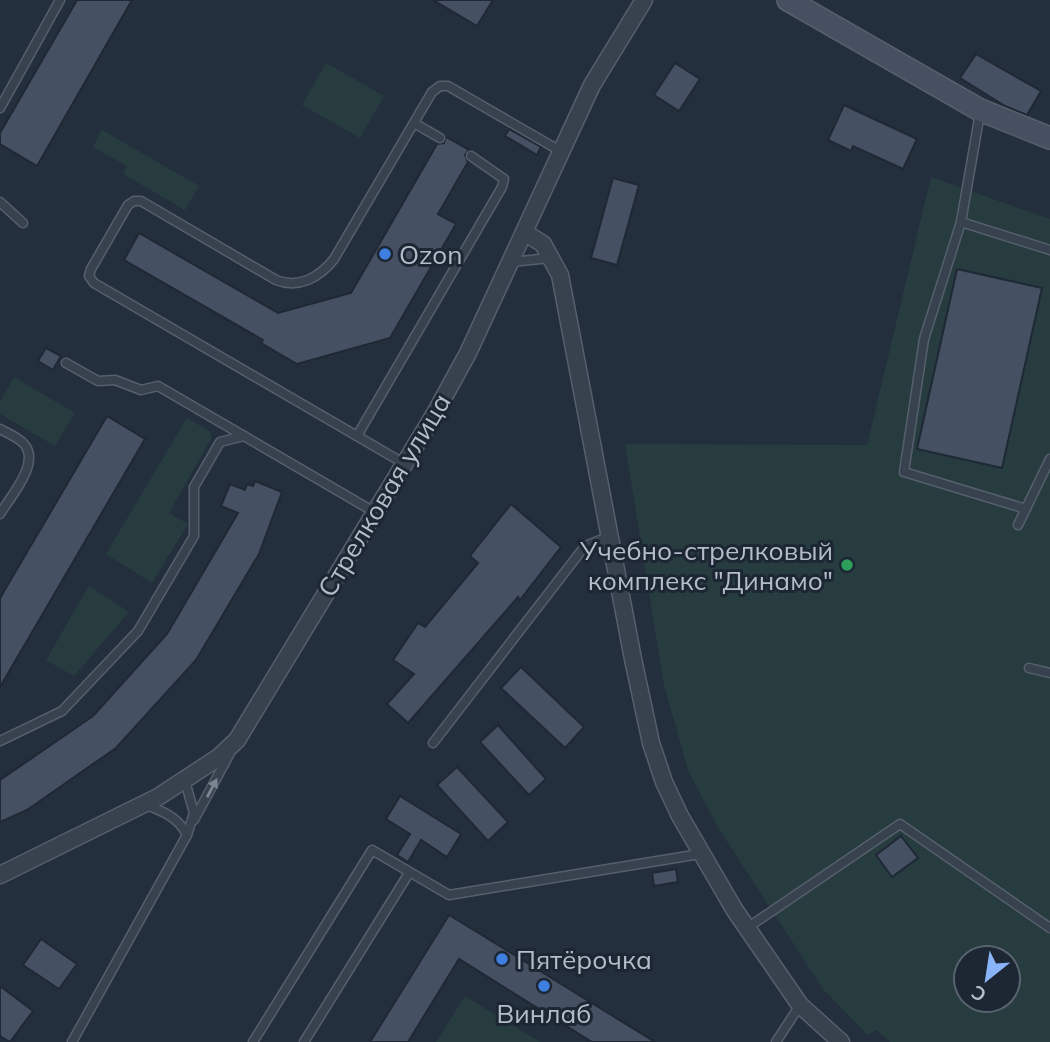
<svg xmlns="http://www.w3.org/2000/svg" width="1050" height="1042" font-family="Mulish,sans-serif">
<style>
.green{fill:#263c3f;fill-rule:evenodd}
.building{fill:#455162;stroke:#1f2835;stroke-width:2}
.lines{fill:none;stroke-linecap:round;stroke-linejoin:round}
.lane-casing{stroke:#565f6c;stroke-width:11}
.street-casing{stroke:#565f6c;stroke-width:19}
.secondary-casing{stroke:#565f6c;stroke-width:24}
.lane{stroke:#38414e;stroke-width:8}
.street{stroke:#38414e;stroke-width:16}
.secondary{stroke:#465061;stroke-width:21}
.oneway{fill:#7c8592}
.shop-dot{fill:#3f7fe0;stroke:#1d2633;stroke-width:2.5}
.leisure-dot{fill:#2e9e5b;stroke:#1d2633;stroke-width:2.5}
.labels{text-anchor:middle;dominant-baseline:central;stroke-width:6;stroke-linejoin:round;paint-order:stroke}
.poi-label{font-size:26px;fill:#b4bcc9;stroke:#1d2633;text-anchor:start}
.street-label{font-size:26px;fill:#b4bcc9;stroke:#1d2633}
</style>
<rect width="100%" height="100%" fill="#242f3e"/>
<g class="green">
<polygon points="326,63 384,96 360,138 302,105"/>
<polygon points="102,130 199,186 185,210 123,174 127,166 93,147"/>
<path d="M931,177L1050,219V1042H890L876,1030L868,1035L823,989L717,826L688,770L664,685L625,444L867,445ZM966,958H1008V1000H966Z"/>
<polygon points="14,377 75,413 55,446 0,414 0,402"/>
<polygon points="187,418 211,432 211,439 169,513 188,524 152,583 106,554"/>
<polygon points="89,586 129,612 74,676 46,660"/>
<polygon points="465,996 540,1042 436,1042"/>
</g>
<g class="building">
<polygon points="77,0 132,0 37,166 0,144 0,133"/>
<polygon points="433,0 493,0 477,26"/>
<polygon points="976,54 1041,91 1027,115 1005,106 960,78"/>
<polygon points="675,63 700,79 679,111 654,95"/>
<polygon points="844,105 917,139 903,169 853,146 851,151 828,140"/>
<polygon points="509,129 541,147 537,155 505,136"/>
<polygon points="446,137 469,150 465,155 468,162 438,214 456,224 390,338 297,364 261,343 263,340 124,260 139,233 278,313 351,293 437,144 444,143"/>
<polygon points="613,178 639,185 617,265 591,258"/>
<polygon points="957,269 1042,288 1002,468 917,449"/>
<polygon points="46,348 61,356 53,370 38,361"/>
<polygon points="107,416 145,439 0,687 0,598"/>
<polygon points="255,481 282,492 259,554 196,660 116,748 27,810 0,822 0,780 93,716 167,634 238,513 221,506 230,484 245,490 247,484 253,486"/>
<polygon points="511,504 561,547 520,600 518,597 408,723 387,704 414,674 393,660 418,623 425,627 478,563 470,556"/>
<polygon points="521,667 584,727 565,748 501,688"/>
<polygon points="498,725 546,779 529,795 480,742"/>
<polygon points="457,767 508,822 488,841 437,785"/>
<polygon points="400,796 461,834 447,857 421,840 408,862 397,855 410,834 386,819"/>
<polygon points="901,836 918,858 892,877 876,855"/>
<polygon points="676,869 678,882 654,886 652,873"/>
<polygon points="449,915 477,932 655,1042 592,1042 459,959 408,1042 370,1042"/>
<polygon points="41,939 77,964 59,989 23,965"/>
<polygon points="0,986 33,1011 10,1042 0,1036"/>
</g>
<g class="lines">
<g class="lane-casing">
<g id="lane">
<polyline points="0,108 60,0"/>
<polyline points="980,113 961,222 1050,250"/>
<polyline points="414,123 440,138"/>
<polyline points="0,202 23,223"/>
<polyline points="961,222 924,339 904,472 1026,509"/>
<polyline points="511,262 550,258"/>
<polyline points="66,363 98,381 115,380 141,390 158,386 244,436"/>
<path d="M0,429C7,433 18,437 24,444C41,463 10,497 0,514"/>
<polyline points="357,436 502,187 504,179 471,156"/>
<path d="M405,464L94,283L89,276L91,269L128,205L134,201H141L276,280C298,289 319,278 334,259L432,92L440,86H448L562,152"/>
<polyline points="1018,525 1050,459"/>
<polyline points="1029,668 1050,673"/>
<polyline points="0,741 62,711 138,631 194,536 194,487 220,442 244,436 376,513"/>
<polyline points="433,743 585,546 610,536"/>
<path d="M146,805C163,811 179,818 187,835"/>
<polyline points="194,820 229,755"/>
<polyline points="747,928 900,824 1050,928"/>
<polyline points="72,1042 187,835 194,813 185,781"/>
<polyline points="253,1042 372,850 449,895 700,854"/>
<polyline points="304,1042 409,873"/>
<polyline points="776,1042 800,1005"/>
</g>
</g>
<g class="street-casing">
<g id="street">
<polyline points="524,232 543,244 560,275 633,659 651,743 664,782 680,816 734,909 800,1005 841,1042"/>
<polyline points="0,875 158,797 219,757 237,740 434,415 468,353 592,85 644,0"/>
</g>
</g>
<g class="secondary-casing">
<polyline id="secondary" points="788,0 980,110 1050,138"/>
</g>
<use href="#lane" class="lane"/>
<use href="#street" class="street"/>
<use href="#secondary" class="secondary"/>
</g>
<defs><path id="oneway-solid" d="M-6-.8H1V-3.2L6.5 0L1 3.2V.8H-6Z" transform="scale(1.75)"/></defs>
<use class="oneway" href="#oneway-solid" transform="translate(212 788) rotate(-62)"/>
<g class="shop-dot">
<circle cx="385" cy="254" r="7"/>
<circle cx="502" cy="959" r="7"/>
<circle cx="544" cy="986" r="7"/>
</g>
<circle class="leisure-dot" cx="847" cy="565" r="7"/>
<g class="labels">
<g class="poi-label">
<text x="399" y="254">Ozon</text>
<text x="833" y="550" text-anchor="end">Учебно-стрелковый<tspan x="833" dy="30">комплекс "Динамо"</tspan></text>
<text x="516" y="959">Пятёрочка</text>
<text x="544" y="1013" text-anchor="middle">Винлаб</text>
</g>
<g class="street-label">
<text transform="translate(384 495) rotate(-59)">Стрелковая улица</text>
</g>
</g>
<g transform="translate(987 979) rotate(210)"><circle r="33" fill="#1d2633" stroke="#59626f" stroke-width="2"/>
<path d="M0-5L12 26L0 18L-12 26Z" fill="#8ab4f8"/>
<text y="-10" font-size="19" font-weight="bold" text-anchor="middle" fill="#b4bcc9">С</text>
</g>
</svg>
